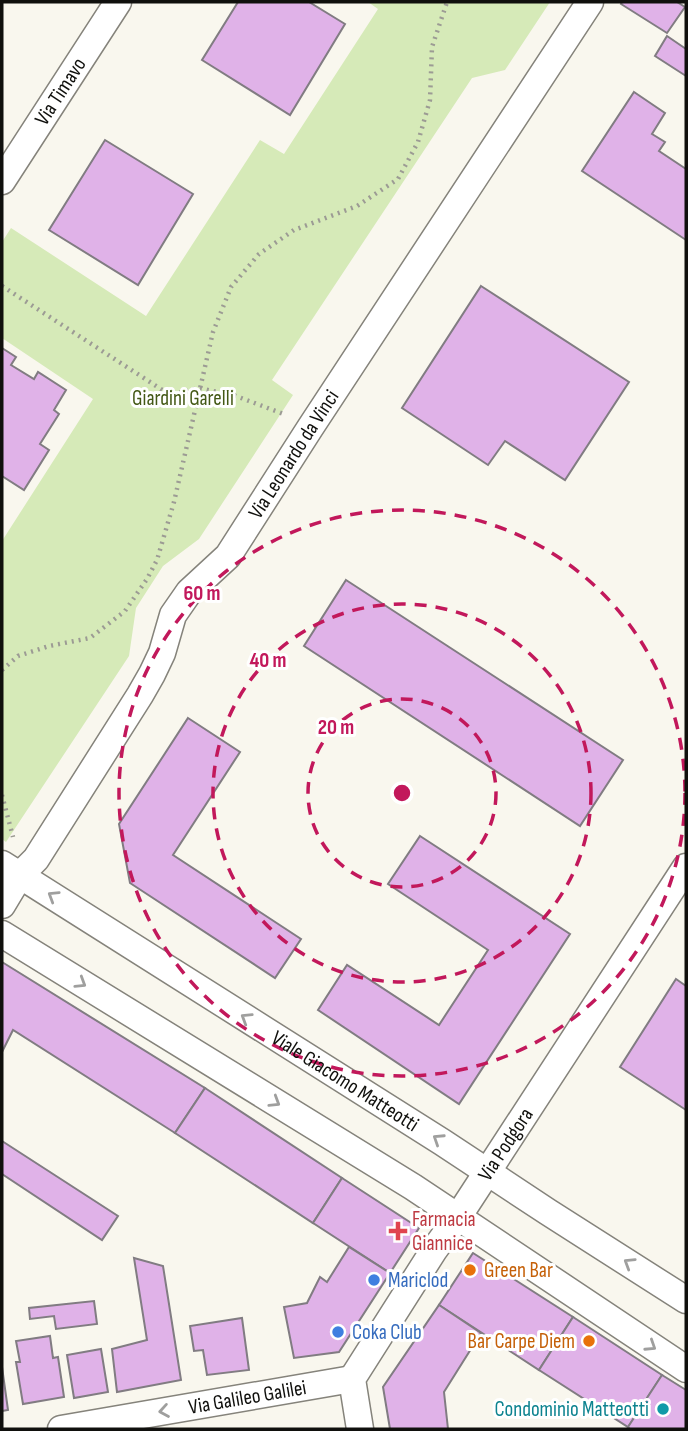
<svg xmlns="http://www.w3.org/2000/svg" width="688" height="1431" font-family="'Sofia Sans Condensed',sans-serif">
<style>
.green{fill:#d6eab8}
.building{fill:#e0b2e8;stroke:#817c82;stroke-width:2}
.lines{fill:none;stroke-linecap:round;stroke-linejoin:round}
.street-casing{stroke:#85837b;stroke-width:29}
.path{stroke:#9c9b94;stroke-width:4.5;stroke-dasharray:2 5;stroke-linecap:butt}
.street{stroke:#fff;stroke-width:26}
.oneway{stroke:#9f9f9e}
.ring{fill:none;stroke:#c2185b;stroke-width:3.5;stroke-dasharray:12 9}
.health-dot{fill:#e0444e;stroke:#fff;stroke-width:2.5}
.food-dot{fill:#e8710a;stroke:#fff;stroke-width:2.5}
.shop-dot{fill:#3f7fe0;stroke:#fff;stroke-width:2.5}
.culture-dot{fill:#0f9aa8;stroke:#fff;stroke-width:2.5}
.labels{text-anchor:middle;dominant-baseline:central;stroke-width:6;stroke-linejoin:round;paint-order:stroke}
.street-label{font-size:21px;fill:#10100d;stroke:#fff}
.park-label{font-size:21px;fill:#435815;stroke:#fff}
.health-label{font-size:21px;fill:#be3a42;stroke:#fff;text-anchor:start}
.food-label{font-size:21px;fill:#c56008;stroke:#fff;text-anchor:start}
.shop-label{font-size:21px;fill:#366cbe;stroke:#fff;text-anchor:start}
.culture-label{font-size:21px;fill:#0d838f;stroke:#fff;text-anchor:end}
.centre{fill:#c2185b;stroke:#fff;stroke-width:3.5}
.ring-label{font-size:21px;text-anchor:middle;font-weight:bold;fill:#c2185b;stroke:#fff;stroke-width:6;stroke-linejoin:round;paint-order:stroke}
</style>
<rect width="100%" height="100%" fill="#f9f7ee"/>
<polygon class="green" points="368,2 550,2 505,70 472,78 272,380 293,395 199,539 163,566 136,608 129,656 6,842 2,839 2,541 93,399 2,338 2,242 11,228 146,316 260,140 284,154 378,9"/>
<g class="building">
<polygon points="238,2 309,2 345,24 290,115 202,60"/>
<polygon points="622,2 677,2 685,7 667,33 621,4"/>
<polygon points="667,36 686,49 686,76 655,56"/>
<polygon points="634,92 665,113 652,134 665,142 659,151 686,169 686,240 582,171"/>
<polygon points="105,140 193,194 138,285 49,230"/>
<polygon points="481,286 629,382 565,480 505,441 488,465 402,408"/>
<polygon points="2,348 16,357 11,365 34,379 38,372 66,390 54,410 59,414 40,444 49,450 24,490 2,476"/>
<polygon points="346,580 623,760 580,826 304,646"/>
<polygon points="188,718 240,752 173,855 301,939 275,978 130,883 119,824"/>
<polygon points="420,836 570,934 459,1104 318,1010 347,965 439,1025 488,950 388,884"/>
<polygon points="2,962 205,1088 175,1133 13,1030 2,1052"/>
<polygon points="676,979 686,986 686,1110 620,1067"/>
<polygon points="205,1088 342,1178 313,1223 175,1133"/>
<polygon points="2,1141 118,1216 102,1240 2,1174"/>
<polygon points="342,1178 419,1228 390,1273 313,1223"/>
<polygon points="349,1247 390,1273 339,1352 294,1358 284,1307 307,1303 320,1277 327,1282"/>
<polygon points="473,1253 573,1317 539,1370 439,1305"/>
<polygon points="134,1258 163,1266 181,1380 117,1392 112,1349 147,1340"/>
<polygon points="94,1301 97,1324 56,1329 54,1316 30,1319 29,1308"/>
<polygon points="439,1305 481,1333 444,1392 448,1429 390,1429 383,1387"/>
<polygon points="573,1317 662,1375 628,1427 539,1370"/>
<polygon points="242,1318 249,1370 207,1375 203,1350 194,1351 190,1326"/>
<polygon points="50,1336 53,1358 58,1357 64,1397 23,1404 16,1362 20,1362 16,1341"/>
<polygon points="101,1349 108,1392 74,1398 67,1355"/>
<polygon points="2,1367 8,1410 2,1411"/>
<polygon points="662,1375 686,1390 686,1429 630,1429 628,1427"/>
</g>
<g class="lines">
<g class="street-casing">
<g id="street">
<path id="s1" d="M2,181L118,2"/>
<path id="s2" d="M2,864L442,1142L548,1212L686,1300"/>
<path id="s3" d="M2,905L20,875L36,859L140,695L152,674L162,653L173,615L189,592L228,556L310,428L590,2"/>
<polyline points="2,934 413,1187 686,1369"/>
<path id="s4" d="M61,1429L352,1379"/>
<path id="s5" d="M360,1429L352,1379L434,1250L458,1217L686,867"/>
</g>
</g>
<g class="path">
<polyline points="2,286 170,395 199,388 236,396 286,415"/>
<polyline points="2,670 18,656 49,646 90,638 125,611 147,579 157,560 174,502 213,332 231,287 259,254 294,230 357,206 398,179 418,142 430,100 432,47 447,2"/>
<polyline points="2,795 13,837"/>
</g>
<use href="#street" class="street"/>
</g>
<defs><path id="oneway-chevron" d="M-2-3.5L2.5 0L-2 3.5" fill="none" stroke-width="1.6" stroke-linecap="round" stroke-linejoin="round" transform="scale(1.75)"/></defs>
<g class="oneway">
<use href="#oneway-chevron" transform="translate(53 896) rotate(-148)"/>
<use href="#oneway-chevron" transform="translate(81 983) rotate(32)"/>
<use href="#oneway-chevron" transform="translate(246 1018) rotate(-148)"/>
<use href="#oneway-chevron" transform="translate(275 1102) rotate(32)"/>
<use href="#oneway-chevron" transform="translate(438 1139) rotate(-147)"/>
<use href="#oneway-chevron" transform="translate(629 1263) rotate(-148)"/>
<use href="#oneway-chevron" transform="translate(651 1346) rotate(33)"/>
<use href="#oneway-chevron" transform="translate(164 1411) rotate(170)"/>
</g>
<g class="ring">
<circle cx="402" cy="793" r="94"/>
<circle cx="402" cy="793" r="189"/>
<circle cx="402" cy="793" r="283"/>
</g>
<path class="health-dot" d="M394.5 1220.5h7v7h7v7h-7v7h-7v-7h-7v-7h7z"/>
<g class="food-dot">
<circle cx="470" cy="1270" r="7"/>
<circle cx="589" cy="1341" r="7"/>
</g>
<g class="shop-dot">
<circle cx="374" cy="1280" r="7"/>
<circle cx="338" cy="1332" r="7"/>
</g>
<circle class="culture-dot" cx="663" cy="1409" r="7"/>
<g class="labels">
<g class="street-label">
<text stroke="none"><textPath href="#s1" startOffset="107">Via Timavo</textPath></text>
<text stroke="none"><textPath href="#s3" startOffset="541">Via Leonardo da Vinci</textPath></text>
<text stroke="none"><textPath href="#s2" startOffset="406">Viale Giacomo Matteotti</textPath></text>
<text stroke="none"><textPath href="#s5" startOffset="331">Via Podgora</textPath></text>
<text stroke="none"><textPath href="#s4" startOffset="189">Via Galileo Galilei</textPath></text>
</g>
<g class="park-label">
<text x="183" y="398">Giardini Garelli</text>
</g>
<g class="health-label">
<text x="412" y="1219">Farmacia<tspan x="412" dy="24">Giannice</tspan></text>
</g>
<g class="food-label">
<text x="484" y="1270">Green Bar</text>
<text x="575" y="1341" text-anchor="end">Bar Carpe Diem</text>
</g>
<g class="shop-label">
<text x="388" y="1280">Mariclod</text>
<text x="352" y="1332">Coka Club</text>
</g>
<g class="culture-label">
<text x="649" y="1409">Condominio Matteotti</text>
</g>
</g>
<circle cx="402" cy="793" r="10" class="centre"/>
<g class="ring-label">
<text x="202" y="600">60 m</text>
<text x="268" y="667">40 m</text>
<text x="336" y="734">20 m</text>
</g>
<rect width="688" height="1431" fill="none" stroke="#10100d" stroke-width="7"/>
</svg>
